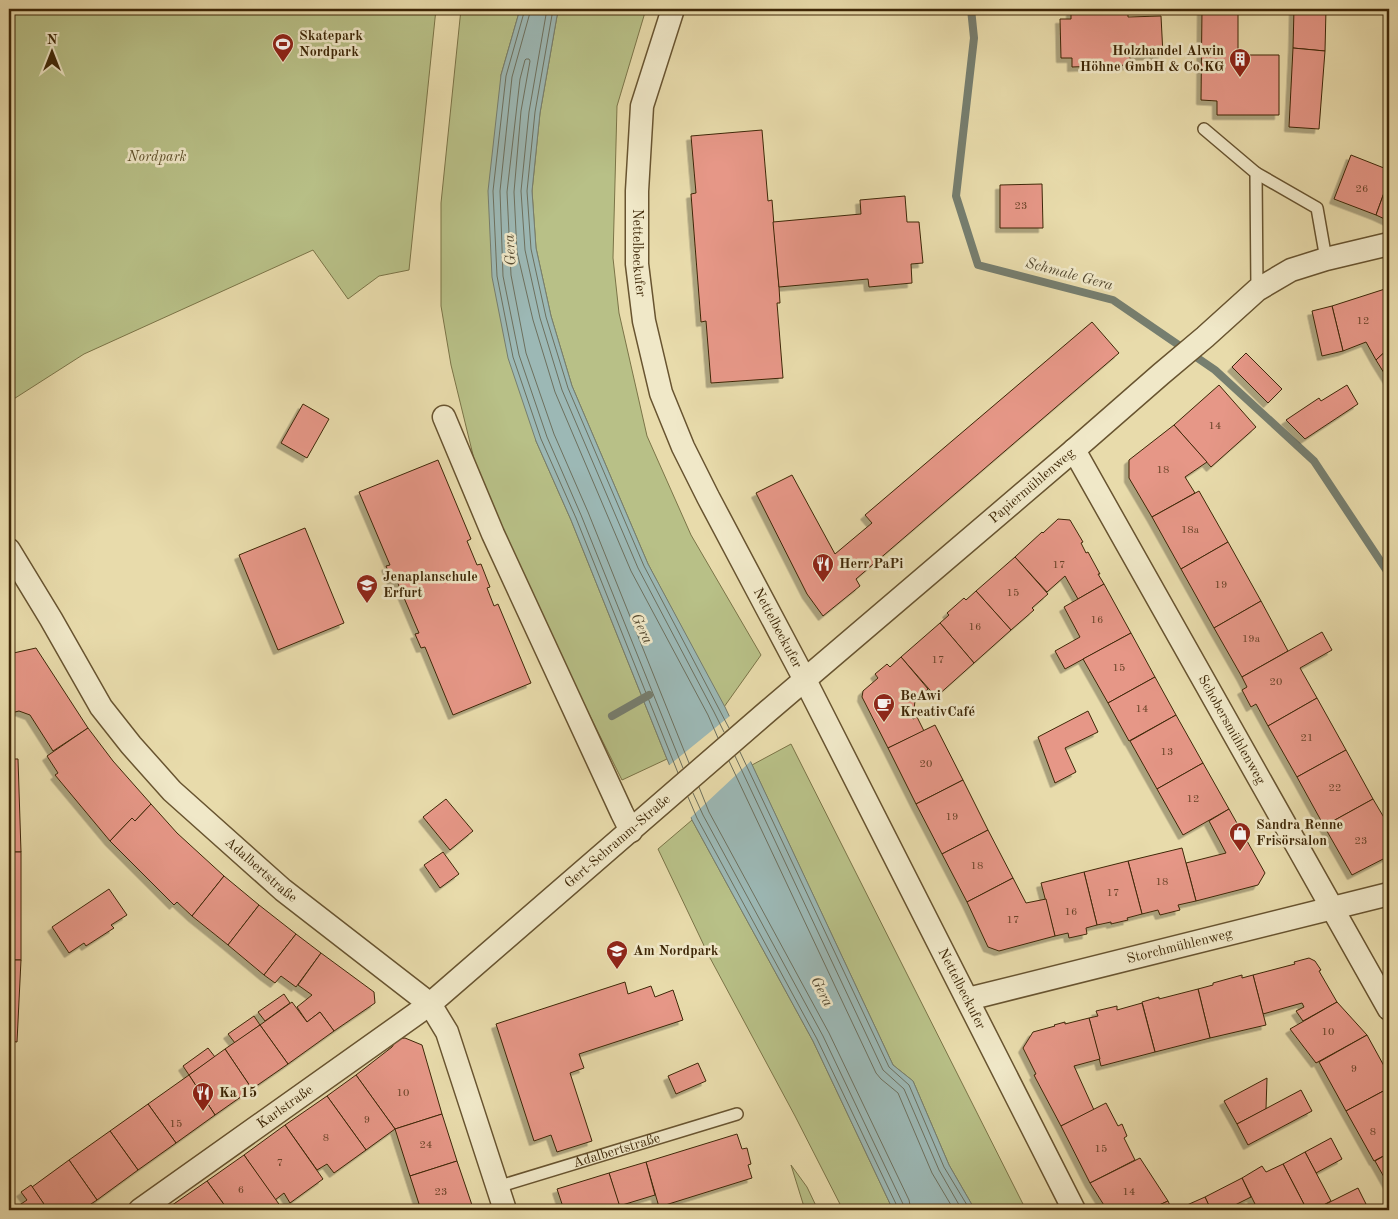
<svg xmlns="http://www.w3.org/2000/svg" width="1398" height="1219" font-family="'Old Standard TT',serif">
<style>
.green{fill:#b8c087;stroke:#7b7447}
.water{fill:#9cb8b5;stroke:#767e6f}
.pier{fill:#e8dbab}
.lines{fill:none;stroke-linecap:round;stroke-linejoin:round}
.shore{stroke:#6d705e;stroke-width:1}
.stream{stroke:#767e6f;stroke-width:8}
.building{fill:#e69787;stroke:#3e2707;filter:url(#shadow)}
.service-casing{stroke:#685430;stroke-width:14}
.minor-casing{stroke:#685430;stroke-width:25}
.service{stroke:#f0e8c8;stroke-width:11}
.minor{stroke:#f0e8c8;stroke-width:22}
.labels{text-anchor:middle;dominant-baseline:central;stroke-width:5;stroke-linejoin:round;paint-order:stroke}
.number-label{font-size:11px;fill:#684327}
.poi-label{font-size:14px;font-weight:bold;fill:#3e2707;stroke:#f0e8c8;text-anchor:start}
.park-label{font-size:14px;font-style:italic;fill:#5c4d27;stroke:#f0e8c8}
.street-label{font-size:14px;fill:#3e2707;stroke:#f0e8c8}
.water-label{font-size:15px;font-style:italic;fill:#564b32;stroke:#f0e8c8}
</style>
<defs>
<filter id="shadow"><feDropShadow dx="-4.5" dy="4.5" stdDeviation="0" flood-color="#0004"/></filter>
</defs>
<rect width="100%" height="100%" fill="#e8dbab"/>
<filter id="stains"><feTurbulence type="fractalNoise" baseFrequency=".004" numOctaves="4"/><feColorMatrix values="0 0 0 0 .2 0 0 0 0 .09 0 0 0 0 .02 0 0 0 .5 -.17"/></filter>
<radialGradient id="worn" r=".72"><stop offset=".6" stop-color="#630" stop-opacity="0"/><stop offset="1" stop-color="#630" stop-opacity=".3"/></radialGradient>
<g class="green">
<polygon points="9,9 436,9 409,270 379,276 348,299 313,250 84,354 9,402"/>
<polygon points="461,9 520,9 501,75 536,441 571,520 667,759 622,780 538,612 496,523 474,459 451,365 441,306 441,203"/>
<polygon points="560,9 646,9 617,106 613,258 619,313 647,436 691,535 761,655 724,707 648,564 572,386 551,316 536,248 532,191 540,113 557,16"/>
<polygon points="791,744 1026,1210 975,1210 949,1165 913,1081 893,1065 752,765"/>
<polygon points="692,820 813,1041 893,1210 843,1210 795,1116 709,956 658,849"/>
<polygon points="791,1165 807,1187 818,1210 805,1210"/>
</g>
<polygon class="water" points="520,9 560,9 557,16 540,113 532,191 536,248 551,316 572,386 648,564 725,707 893,1065 913,1081 949,1165 975,1210 893,1210 813,1041 692,820 667,759 571,520 536,441 508,358 492,277 488,191 501,75"/>
<polygon class="pier" points="731,715 752,760 689,819 667,767"/>
<g class="lines">
<g class="shore">
<polyline points="525,9 506,76 493,191 497,276 513,357 541,439 576,518 678,773"/>
<polyline points="531,9 512,77 500,191 503,276 519,355 547,437 581,515 683,768"/>
<polyline points="547,9 529,112 521,191 525,250 540,318 562,390 638,568 714,712 724,732"/>
<polyline points="554,9 552,15 535,112 527,191 531,249 546,317 568,388 644,566 729,728"/>
<polyline points="740,752 889,1067 909,1085 944,1167 970,1210"/>
<polyline points="735,756 883,1070 904,1089 939,1170 962,1210"/>
<polyline points="729,761 876,1073 881,1079 898,1093 932,1173 954,1210"/>
<polyline points="689,763 588,512 554,434 526,353 511,275 507,192 520,79 525,60 526,59 529,59 530,61 521,111 514,192 517,252 533,320 555,392 631,571 708,715 718,738"/>
<polyline points="699,787 709,812 829,1033 909,1200 911,1210"/>
<polyline points="693,793 703,815 823,1036 903,1204 904,1210"/>
<polyline points="688,797 697,818 817,1039 897,1206 898,1210"/>
</g>
<g class="stream">
<polyline points="971,9 974,38 956,196 978,265 1113,300 1215,370 1314,461 1389,574"/>
<polyline points="612,716 649,695"/>
</g>
</g>
<g class="building">
<polygon points="1128,9 1128,17 1161,16 1163,55 1130,56 1130,65 1072,67 1072,58 1061,58 1060,19 1071,19 1071,11"/>
<polygon points="1202,9 1238,9 1238,55 1279,55 1279,115 1217,115 1217,101 1201,100"/>
<polygon points="1294,9 1326,9 1325,51 1293,48"/>
<polygon points="1293,48 1325,51 1319,129 1289,127"/>
<polygon points="762,130 768,201 772,200 779,287 780,303 777,303 783,378 711,383 706,321 701,322 691,194 696,193 691,136"/>
<polygon points="1351,155 1389,170 1389,179 1376,215 1334,199"/>
<polygon points="1389,179 1389,221 1376,215"/>
<polygon points="1042,184 1043,228 1000,228 1000,185"/>
<polygon points="905,196 907,222 919,222 923,263 911,264 912,283 869,287 868,279 779,287 773,222 861,214 860,200"/>
<polygon points="1388,288 1389,289 1389,336 1387,338 1389,341 1389,348 1376,360 1366,342 1343,351 1332,306"/>
<polygon points="1332,306 1343,351 1322,356 1312,311"/>
<polygon points="1092,322 1119,353 856,579 860,586 823,616 807,594 756,493 792,475 835,554 872,523 865,515"/>
<polygon points="1389,348 1389,381 1376,360"/>
<polygon points="1246,353 1282,389 1268,403 1232,367"/>
<polygon points="1219,385 1256,427 1211,467 1174,425"/>
<polygon points="1347,385 1358,404 1305,439 1286,420 1319,398 1321,401"/>
<polygon points="303,404 329,419 307,458 281,443"/>
<polygon points="1174,425 1207,462 1185,477 1195,493 1152,517 1129,478 1129,460"/>
<polygon points="438,460 471,539 467,541 477,565 481,564 490,587 487,588 494,606 498,604 531,683 453,715 425,647 421,648 415,634 419,633 396,579 392,581 386,566 390,565 359,492"/>
<polygon points="1199,491 1228,542 1181,569 1152,517"/>
<polygon points="1058,519 1070,520 1083,542 1081,543 1086,553 1088,552 1100,574 1098,574 1104,584 1078,599 1065,576 1047,592 1015,557 1042,532 1043,533"/>
<polygon points="305,528 344,623 278,650 239,555"/>
<polygon points="1228,542 1261,601 1214,628 1181,569"/>
<polygon points="1015,557 1048,594 1032,608 1034,610 1011,630 976,591"/>
<polygon points="1104,584 1131,633 1065,669 1055,651 1080,637 1064,607"/>
<polygon points="976,591 1011,630 974,663 940,623 949,615 947,613 964,598 966,600"/>
<polygon points="1261,601 1288,651 1242,677 1214,628"/>
<polygon points="940,623 974,663 936,697 901,657"/>
<polygon points="1322,632 1332,650 1300,668 1317,698 1268,726 1256,704 1251,707 1242,690 1247,687 1242,677"/>
<polygon points="1131,633 1155,677 1108,703 1083,659"/>
<polygon points="36,648 88,728 53,751 30,715 19,711 11,713 9,716 9,654"/>
<polygon points="901,657 928,689 915,701 914,709 911,712 913,719 917,717 924,731 888,748 862,697 863,691 878,678 875,674 887,664 890,667"/>
<polygon points="1155,677 1176,715 1129,741 1108,703"/>
<polygon points="1317,698 1346,750 1297,777 1268,726"/>
<polygon points="1088,711 1098,732 1065,748 1076,772 1055,783 1038,737"/>
<polygon points="1176,715 1203,763 1157,789 1130,741"/>
<polygon points="935,725 963,780 916,804 888,748"/>
<polygon points="88,728 113,761 151,804 135,821 132,818 110,841 55,775 58,773 47,756"/>
<polygon points="1346,750 1373,799 1324,826 1297,777"/>
<polygon points="9,759 18,759 21,852 9,852"/>
<polygon points="1203,763 1229,809 1183,835 1157,789"/>
<polygon points="963,780 988,830 942,854 916,804"/>
<polygon points="446,799 473,831 450,850 423,817"/>
<polygon points="1373,799 1389,826 1389,856 1352,875 1324,826"/>
<polygon points="151,804 177,833 224,876 192,916 177,902 174,905 110,841 132,818 135,821"/>
<polygon points="1229,809 1265,873 1258,885 1196,901 1186,863 1226,853 1209,821"/>
<polygon points="988,830 1013,878 967,902 942,854"/>
<polygon points="1182,848 1196,901 1178,905 1180,910 1160,915 1158,910 1142,914 1128,861"/>
<rect x="9" y="852" width="12" height="108"/>
<polygon points="443,852 459,874 440,888 424,865"/>
<polygon points="1128,861 1142,914 1127,918 1128,920 1111,924 1111,922 1097,925 1084,872"/>
<polygon points="1084,872 1097,925 1086,928 1087,934 1069,938 1068,933 1055,936 1041,883"/>
<polygon points="224,876 259,905 228,945 192,916"/>
<polygon points="1013,878 1026,903 1046,899 1055,936 999,951 988,947 967,902"/>
<polygon points="109,889 127,915 111,925 114,928 86,946 84,943 69,953 52,927"/>
<polygon points="259,905 296,934 264,975 228,945"/>
<polygon points="296,934 321,953 296,987 281,976 275,983 264,975"/>
<polygon points="321,953 374,992 375,1003 334,1031 320,1012 307,1022 297,1007 312,995 298,985"/>
<polygon points="1309,958 1315,961 1321,970 1319,971 1337,1002 1303,1021 1296,1011 1304,1007 1302,1003 1263,1014 1253,975 1295,964 1294,962"/>
<polygon points="9,960 21,960 17,1042 9,1041"/>
<polygon points="1242,975 1242,978 1253,975 1266,1025 1210,1038 1198,989 1213,985 1213,983"/>
<polygon points="625,982 628,994 651,986 655,997 673,990 683,1020 579,1054 584,1068 570,1073 592,1141 557,1152 551,1135 534,1141 496,1024"/>
<polygon points="1198,989 1210,1038 1155,1052 1142,1002 1159,997 1159,999"/>
<polygon points="284,994 290,1003 265,1021 258,1012"/>
<polygon points="292,1002 307,1022 320,1012 334,1031 288,1064 260,1025"/>
<polygon points="1337,1002 1367,1035 1316,1063 1290,1029"/>
<polygon points="1142,1003 1155,1052 1101,1066 1089,1018 1098,1016 1096,1011 1117,1006 1117,1010"/>
<polygon points="254,1016 260,1025 235,1043 228,1034"/>
<polygon points="1089,1018 1100,1059 1074,1066 1094,1110 1061,1126 1036,1079 1034,1075 1036,1074 1023,1048 1033,1032 1055,1026 1054,1025 1065,1022 1065,1024"/>
<polygon points="260,1025 288,1064 252,1089 225,1049"/>
<polygon points="1367,1035 1389,1075 1389,1088 1346,1111 1319,1062"/>
<polygon points="405,1038 422,1045 442,1114 395,1129 356,1075 392,1047 397,1039"/>
<polygon points="9,1041 13,1042 9,1087"/>
<polygon points="208,1048 215,1057 189,1075 183,1066"/>
<polygon points="225,1049 252,1089 215,1115 189,1075"/>
<polygon points="698,1063 706,1081 676,1094 668,1076"/>
<polygon points="189,1075 215,1115 176,1143 148,1104"/>
<polygon points="356,1075 395,1129 366,1150 327,1096"/>
<polygon points="1267,1078 1266,1109 1237,1124 1224,1101"/>
<polygon points="1389,1088 1389,1153 1374,1161 1346,1111"/>
<polygon points="1301,1090 1312,1111 1248,1145 1237,1124"/>
<polygon points="327,1096 366,1150 334,1173 327,1164 317,1170 285,1125"/>
<polygon points="1106,1103 1118,1126 1122,1124 1127,1136 1124,1138 1135,1160 1090,1183 1061,1126"/>
<polygon points="148,1104 176,1143 138,1170 110,1131"/>
<polygon points="442,1114 457,1161 410,1176 395,1129"/>
<polygon points="285,1125 323,1179 290,1203 284,1193 275,1200 244,1155"/>
<polygon points="110,1131 138,1170 97,1200 69,1160"/>
<polygon points="737,1134 742,1149 747,1148 751,1164 748,1165 752,1178 659,1207 646,1162"/>
<polygon points="1331,1138 1342,1159 1316,1173 1305,1152"/>
<polygon points="1305,1152 1331,1201 1314,1210 1307,1210 1283,1164"/>
<polygon points="1389,1153 1389,1186 1375,1161"/>
<polygon points="244,1155 281,1207 276,1210 228,1210 207,1181"/>
<polygon points="1140,1158 1168,1201 1148,1210 1107,1210 1090,1183"/>
<polygon points="69,1160 97,1200 82,1210 48,1210 32,1187"/>
<polygon points="457,1161 473,1208 465,1210 421,1210 410,1176"/>
<polygon points="646,1162 655,1195 619,1206 609,1173"/>
<polygon points="1283,1164 1307,1210 1258,1210 1242,1178 1262,1166 1266,1172"/>
<polygon points="609,1173 621,1210 564,1210 557,1189"/>
<polygon points="1242,1178 1251,1197 1225,1210 1211,1210 1205,1197"/>
<polygon points="207,1181 228,1210 165,1210"/>
<polygon points="31,1185 48,1210 12,1210 27,1200 21,1192"/>
<polygon points="1358,1188 1367,1206 1363,1209 1364,1210 1314,1210"/>
<polygon points="1205,1197 1211,1210 1189,1210 1187,1205"/>
<polygon points="1168,1201 1172,1210 1148,1210"/>
</g>
<g class="lines">
<g class="service-casing">
<g id="service">
<polyline points="1204,129 1256,173 1257,290"/>
<polyline points="1256,173 1317,208 1326,259"/>
<path id="s1" d="M497,1187L737,1114"/>
</g>
</g>
<g class="minor-casing">
<g id="minor">
<path id="s2" d="M673,9L642,106L637,191V264L644,321L661,393L683,447L708,497L805,680L1074,1210"/>
<polyline points="444,417 493,534 622,813 631,831"/>
<path id="s3" d="M1074,450L1389,1009"/>
<path id="s4" d="M9,550L51,619L101,707L131,745L172,791L283,890L430,1004L447,1032L505,1210"/>
<path id="s5" d="M968,999L1389,894"/>
<path id="s6" d="M140,1210L430,1004L768,711L1074,450L1161,374L1205,337L1257,290L1291,270L1326,259L1389,244"/>
</g>
</g>
<use href="#service" class="service"/>
<use href="#minor" class="minor"/>
</g>
<defs>
<g id="stadium-pin" transform="scale(1.125)"><path d="M0 17L-7.5 6A9.5 9.5 0 1 1 7.5 6Z" fill="#8f2418" stroke="#f0e8c8"/><path d="M0-5a6.5 5 0 1 0 0 10a6.5 5 0 1 0 0-10ZM-3.5-1.8h7v3.6h-7Z" fill="#fff"/></g>
<g id="building-pin" transform="scale(1.125)"><path d="M0 17L-7.5 6A9.5 9.5 0 1 1 7.5 6Z" fill="#8f2418" stroke="#f0e8c8"/><path d="M-4-6H4V6H1V3H-1V6H-4ZM-2.5-4.3h1.7v1.8h-1.7ZM.8-4.3h1.7v1.8H.8ZM-2.5-1h1.7V.8h-1.7ZM.8-1h1.7V.8H.8Z" fill="#fff"/></g>
<g id="restaurant-pin" transform="scale(1.125)"><path d="M0 17L-7.5 6A9.5 9.5 0 1 1 7.5 6Z" fill="#8f2418" stroke="#f0e8c8"/><path d="M-5-6h1v4h1v-4h1v4h1v-4h1v5L-1.5 .5V6h-2V.5L-5-1ZM5-6V6H3V1.5H1.5Q1.5-4 5-6Z" fill="#fff"/></g>
<g id="school-pin" transform="scale(1.125)"><path d="M0 17L-7.5 6A9.5 9.5 0 1 1 7.5 6Z" fill="#8f2418" stroke="#f0e8c8"/><path d="M0-5L7-2L0 1L-7-2ZM-4 1L0 2.5L4 1V4Q0 6-4 4Z" fill="#fff"/></g>
<g id="cafe-pin" transform="scale(1.125)"><path d="M0 17L-7.5 6A9.5 9.5 0 1 1 7.5 6Z" fill="#8f2418" stroke="#f0e8c8"/><path d="M-5.5-4.5H6V0H3Q3 3.5 0 3.5H-2.5Q-5.5 3.5-5.5 0ZM3-3.2v2h1.7v-2ZM-6 4.5H4V6H-6Z" fill="#fff"/></g>
<g id="shop-pin" transform="scale(1.125)"><path d="M0 17L-7.5 6A9.5 9.5 0 1 1 7.5 6Z" fill="#8f2418" stroke="#f0e8c8"/><path d="M-5-2.5h2.3a2.7 3.5 0 0 1 5.4 0H5L5.5 6h-11ZM-1.5-2.5h3a1.5 2.3 0 0 0-3 0Z" fill="#fff"/></g>
</defs>
<g fill-rule="evenodd">
<use href="#stadium-pin" x="283" y="44"/>
<use href="#building-pin" x="1240" y="59"/>
<use href="#restaurant-pin" x="823" y="564"/>
<use href="#school-pin" x="367" y="585"/>
<use href="#cafe-pin" x="884" y="704"/>
<use href="#shop-pin" x="1240" y="833"/>
<use href="#school-pin" x="617" y="951"/>
<use href="#restaurant-pin" x="203" y="1093"/>
</g>
<g class="labels">
<g class="number-label">
<text x="1362" y="189">26</text>
<text x="1021" y="206">23</text>
<text x="1363" y="321">12</text>
<text x="1215" y="426">14</text>
<text x="1163" y="470">18</text>
<text x="1190" y="530">18a</text>
<text x="1059" y="565">17</text>
<text x="1221" y="585">19</text>
<text x="1013" y="593">15</text>
<text x="1097" y="620">16</text>
<text x="975" y="627">16</text>
<text x="1251" y="639">19a</text>
<text x="938" y="660">17</text>
<text x="1119" y="668">15</text>
<text x="1276" y="682">20</text>
<text x="1142" y="709">14</text>
<text x="1307" y="738">21</text>
<text x="1167" y="752">13</text>
<text x="926" y="764">20</text>
<text x="1335" y="788">22</text>
<text x="1193" y="799">12</text>
<text x="952" y="817">19</text>
<text x="1361" y="841">23</text>
<text x="977" y="866">18</text>
<text x="1162" y="882">18</text>
<text x="1113" y="893">17</text>
<text x="1071" y="912">16</text>
<text x="1013" y="920">17</text>
<text x="1328" y="1032">10</text>
<text x="1354" y="1069">9</text>
<text x="403" y="1093">10</text>
<text x="367" y="1120">9</text>
<text x="176" y="1124">15</text>
<text x="1373" y="1132">8</text>
<text x="326" y="1138">8</text>
<text x="426" y="1145">24</text>
<text x="1101" y="1149">15</text>
<text x="280" y="1163">7</text>
<text x="241" y="1190">6</text>
<text x="441" y="1192">23</text>
<text x="1129" y="1192">14</text>
</g>
<g class="poi-label">
<text x="299" y="36">Skatepark<tspan x="299" dy="16">Nordpark</tspan></text>
<text x="1224" y="51" text-anchor="end">Holzhandel Alwin<tspan x="1224" dy="16">Höhne GmbH &amp; Co.KG</tspan></text>
<text x="839" y="564">Herr PaPi</text>
<text x="383" y="577">Jenaplanschule<tspan x="383" dy="16">Erfurt</tspan></text>
<text x="900" y="696">BeAwi<tspan x="900" dy="16">KreativCafé</tspan></text>
<text x="1256" y="825">Sandra Renne<tspan x="1256" dy="16">Frisörsalon</tspan></text>
<text x="633" y="951">Am Nordpark</text>
<text x="219" y="1093">Ka 15</text>
</g>
<g class="park-label">
<text x="157" y="157">Nordpark</text>
</g>
<g class="street-label">
<text stroke="none"><textPath href="#s2" startOffset="249">Nettelbeckufer</textPath></text>
<text stroke="none"><textPath href="#s6" startOffset="1150">Papiermühlenweg</textPath></text>
<text stroke="none"><textPath href="#s2" startOffset="654">Nettelbeckufer</textPath></text>
<text stroke="none"><textPath href="#s3" startOffset="321">Schobersmühlenweg</textPath></text>
<text stroke="none"><textPath href="#s6" startOffset="604">Gert-Schramm-Straße</textPath></text>
<text stroke="none"><textPath href="#s4" startOffset="411">Adalbertstraße</textPath></text>
<text stroke="none"><textPath href="#s5" startOffset="218">Storchmühlenweg</textPath></text>
<text stroke="none"><textPath href="#s2" startOffset="1059">Nettelbeckufer</textPath></text>
<text stroke="none"><textPath href="#s6" startOffset="178">Karlstraße</textPath></text>
<text stroke="none"><textPath href="#s1" startOffset="125">Adalbertstraße</textPath></text>
</g>
<g class="water-label">
<text transform="translate(511 250) rotate(-94)">Gera</text>
<text transform="translate(1069 275) rotate(15)">Schmale Gera</text>
<text transform="translate(641 629) rotate(65)">Gera</text>
<text transform="translate(821 992) rotate(63)">Gera</text>
</g>
</g>
<rect width="1398" height="1219" fill="none" stroke="#e8dbab" stroke-width="30"/>
<rect x="10" y="10" width="1378" height="1199" fill="none" stroke="#3e2707" stroke-width="2.5"/>
<rect x="15" y="15" width="1368" height="1189" fill="none" stroke="#3e2707"/>
<g transform="translate(52 52)" stroke="#f0e8c8" stroke-width="4" paint-order="stroke">
<path d="M0-4L9 19L0 12L-9 19Z" fill="#3e2707"/>
<text y="-8" font-size="14" font-weight="bold" text-anchor="middle" fill="#3e2707">N</text>
</g>
<rect width="100%" height="100%" filter="url(#stains)"/>
<rect width="100%" height="100%" fill="url(#worn)"/>
</svg>
